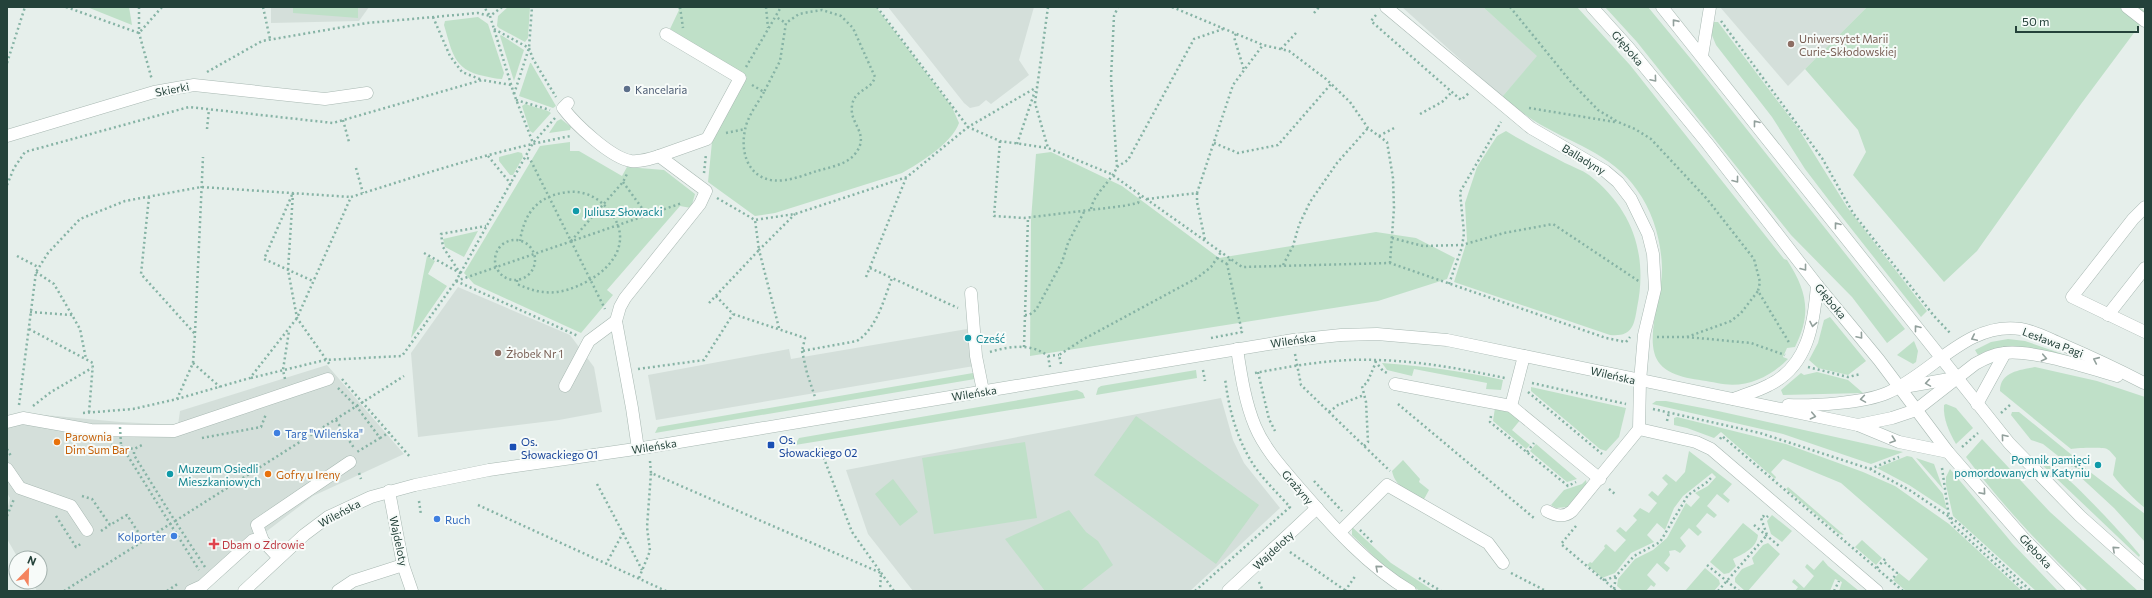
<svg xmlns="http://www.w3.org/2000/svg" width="2152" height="598" font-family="Commissioner,sans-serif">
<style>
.built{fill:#d4dfda}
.green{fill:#bfe0c8}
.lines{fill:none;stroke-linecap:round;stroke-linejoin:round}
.minor-casing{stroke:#a8b8b2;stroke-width:13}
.path{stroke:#86b3a5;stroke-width:2.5;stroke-dasharray:2 3;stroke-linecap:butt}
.minor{stroke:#fff;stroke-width:12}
.path-bridge{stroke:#86b3a5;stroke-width:2.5;stroke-dasharray:2 3;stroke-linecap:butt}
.oneway{stroke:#92a09c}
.education-dot{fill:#8d6e63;stroke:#f7fbf9;stroke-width:1.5}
.service-dot{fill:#5c6f8a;stroke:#f7fbf9;stroke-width:1.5}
.culture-dot{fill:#0f9aa8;stroke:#f7fbf9;stroke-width:1.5}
.shop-dot{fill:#3f7fe0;stroke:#f7fbf9;stroke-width:1.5}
.food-dot{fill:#e8710a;stroke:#f7fbf9;stroke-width:1.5}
.transit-dot{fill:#1a4fb4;stroke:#f7fbf9;stroke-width:1.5}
.health-dot{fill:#e0444e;stroke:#f7fbf9;stroke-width:1.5}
.labels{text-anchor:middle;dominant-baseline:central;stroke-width:4;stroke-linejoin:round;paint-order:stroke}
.education-label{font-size:11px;fill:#785e54;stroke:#f7fbf9;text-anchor:start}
.street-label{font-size:11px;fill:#24423a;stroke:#f7fbf9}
.service-label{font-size:11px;fill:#4e5e75;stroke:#f7fbf9;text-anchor:start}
.culture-label{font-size:11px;fill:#0d838f;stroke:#f7fbf9;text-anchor:start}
.shop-label{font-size:11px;fill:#366cbe;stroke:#f7fbf9;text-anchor:start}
.food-label{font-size:11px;fill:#c56008;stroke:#f7fbf9;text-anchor:start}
.transit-label{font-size:11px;fill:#164399;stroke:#f7fbf9;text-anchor:start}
.health-label{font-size:11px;fill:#be3a42;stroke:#f7fbf9;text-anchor:start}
</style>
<rect width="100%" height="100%" fill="#e6efeb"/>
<g class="built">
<polygon points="271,7 369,7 359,21 271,23"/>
<polygon points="888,7 1034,7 1019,60 1029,75 991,104 986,100 979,106 970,108 964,103"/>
<polygon points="1402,7 1483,7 1538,56 1502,97"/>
<polygon points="1720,7 1867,7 1788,86"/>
<polygon points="458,287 570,335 594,367 602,412 559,420 418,437 411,353"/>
<polygon points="967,329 974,366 656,420 648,375 789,349 791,359"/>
<polygon points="327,365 404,454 313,496 267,531 252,535 198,584 182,591 37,591 32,582 40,582 40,558 18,558 7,539 7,510 10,498 7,493 7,416 23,413 120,422 178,425 180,411"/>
<polygon points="1221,398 1233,440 1244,463 1280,508 1190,591 913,591 868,534 846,470"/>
</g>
<g class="green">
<polygon points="87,7 129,7 132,25"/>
<polygon points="293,7 358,7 358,18 293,13"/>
<polygon points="508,7 530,7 528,38 525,42 499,28 497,26 498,16"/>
<path d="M677,7H876L952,107L959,123C952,143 920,163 902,173L775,213L755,216L708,182L712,142L747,77L670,29L679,10Z"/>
<path d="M1483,7H1577L1630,65L1784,259L1787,260C1807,291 1812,313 1795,347L1787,348L1783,357L1788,359C1768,379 1744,389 1717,383C1699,379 1673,379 1660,364C1642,343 1663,294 1662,267C1661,240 1653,212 1637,190C1612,153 1569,143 1533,120C1522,113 1512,104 1502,97L1537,56Z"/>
<polygon points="1605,7 1648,7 1695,64 1905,329 1887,343 1852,297 1791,235 1637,42"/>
<polygon points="1867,7 2140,7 2145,11 2145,18 2081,104 1977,251 1944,282 1853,175 1866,152 1858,130 1805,69"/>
<path d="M478,17L488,24L504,73L502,79C496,79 490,77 484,76C453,70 452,51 444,25L445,21Z"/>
<polygon points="1712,22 1718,22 1798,128 1847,207 1927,311 1921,317 1831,203 1805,169 1772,117 1716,45 1711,33"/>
<polygon points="501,35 524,50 514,81 500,36"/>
<polygon points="530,63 531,63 556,106 553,108 519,96"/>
<polygon points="525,104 548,111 551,113 533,133 530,131 522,106"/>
<polygon points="561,119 571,127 570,130 549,133 557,121"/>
<path d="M1506,131C1525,143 1545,152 1565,163C1573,167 1582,170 1589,175C1633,209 1648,255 1637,308C1634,326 1632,337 1610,335L1454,282L1467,241L1465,203L1477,167L1497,136Z"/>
<polygon points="570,142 570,151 579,151 622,176 627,167 664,170 695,194 691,208 680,206 607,290 613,295 581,333 474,284 464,273 540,146"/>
<polygon points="518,152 522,153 523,157 513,175 510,175 499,161 499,157"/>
<polygon points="1051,152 1122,186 1219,258 1376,232 1416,238 1455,258 1447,279 1378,301 1030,356 1031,220 1036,154"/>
<polygon points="478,231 464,257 445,247 443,239"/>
<polygon points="427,256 435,261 428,274 447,286 411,338"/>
<polygon points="1830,317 1866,361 1848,375 1818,368 1809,360 1818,343 1824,320"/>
<path d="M2008,339L2025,341L2077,359C2044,352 2009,338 1978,355L1975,350L1991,342Z"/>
<polygon points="1914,341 1918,351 1916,362 1913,364 1897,355"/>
<path d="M1382,363C1423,366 1462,371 1503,380L1501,390L1486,389L1487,383L1414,369L1412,376L1387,370Z"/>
<path d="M2035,367L2097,381L2145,397V508C2135,500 2120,485 2113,475L2116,458C2113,455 2111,451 2107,449C2101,447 2078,448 2071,449L2000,391C2000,371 2021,370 2035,367Z"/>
<polygon points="1196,370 1197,378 1096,395 1098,388 1101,386"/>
<polygon points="1817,372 1848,380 1863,393 1783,395 1781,390 1801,373 1804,375"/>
<polygon points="973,373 975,379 655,433 658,427"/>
<polygon points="1531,387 1626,408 1619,437 1606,451 1600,449 1531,391"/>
<polygon points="1077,390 1083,393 1085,398 795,445 799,438"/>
<polygon points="1656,401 1666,401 1718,411 1903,452 1871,464 1783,434 1652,404"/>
<path d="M1946,404L1956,408L1973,428L1956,444C1949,432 1943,419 1944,405Z"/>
<polygon points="1495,408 1510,410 1521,419 1512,430 1530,445 1526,449 1493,421"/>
<polygon points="2012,412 2019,412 2078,460 2072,467 2043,444 2031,440 2011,415"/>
<polygon points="1136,416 1259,505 1216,564 1094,475"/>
<polygon points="1677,417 1786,444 1863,472 1895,486 1949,524 2022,591 1906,591 1893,580 1899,573 1909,581 1928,559 1841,483 1783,459 1771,472 1776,477 1775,479 1721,432 1714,438 1687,428 1674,425 1674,418"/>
<path d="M1982,439L2050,512L2138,591H2088C2044,550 2002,505 1966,457Z"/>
<polygon points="1025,442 1037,518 934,534 922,458"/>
<polygon points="1536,444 1577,479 1567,482 1530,451"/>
<polygon points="1689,451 1732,484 1723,494 1730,500 1728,503 1717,494 1707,506 1717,515 1714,518 1707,513 1696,526 1702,532 1698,536 1689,528 1680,538 1686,546 1680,553 1675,550 1669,551 1670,555 1664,563 1670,568 1667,572 1657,563 1647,575 1656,584 1654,587 1651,585 1646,591 1623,591 1617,586 1618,579 1635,559 1653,550 1667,538 1686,503 1691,507 1700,497 1695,493 1708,486 1716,477 1712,473 1683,496 1674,508 1665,530 1657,523 1647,535 1654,542 1631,553 1615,573 1602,578 1587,565 1590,562 1592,563 1605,548 1604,546 1606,544 1615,552 1626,540 1616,531 1620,527 1626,532 1637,520 1633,516 1640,508 1649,513 1657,503 1648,495 1652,491 1658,496 1668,484 1662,478 1666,474 1676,482 1685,472"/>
<polygon points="1907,456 1912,457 1943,494 1947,510 1909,485 1877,468"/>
<path d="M2036,457C2055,459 2125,537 2140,555L2139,557L2036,459Z"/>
<polygon points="1916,458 1934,464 1943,489"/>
<path d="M1403,460L1420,479L1419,482L1429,490L1423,501C1410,492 1395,487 1392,471Z"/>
<polygon points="2081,465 2145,514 2145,542 2114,508 2075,472"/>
<polygon points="1950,469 2013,544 2058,591 2036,591 1953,516 1946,485 1946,477"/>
<polygon points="893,479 918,512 900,526 875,494"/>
<polygon points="1586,480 1587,485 1567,507 1556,508 1551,505 1564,490 1582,484"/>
<polygon points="1788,487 1844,535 1839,534 1786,489"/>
<polygon points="1069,510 1086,532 1098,541 1113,565 1080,591 1045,591 1005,539"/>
<polygon points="1772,515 1792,531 1782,542 1771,534 1767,521"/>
<path d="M1743,523L1758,535C1757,548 1743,554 1733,559L1736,566L1729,573L1724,574L1710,562Z"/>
<polygon points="1352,527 1391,563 1434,591 1420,591 1390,572 1352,535"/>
<polygon points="1862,540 1882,558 1876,565 1855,547"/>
<polygon points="1768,543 1780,554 1748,591 1745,591 1735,582 1735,578 1742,569 1754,564 1752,558 1763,545"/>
<polygon points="1823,560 1828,566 1859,591 1839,591 1842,582 1835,579 1830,591 1795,591 1798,587 1792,582 1794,579 1804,588 1814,576 1805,567 1807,564 1814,570"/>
<polygon points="1705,568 1719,580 1720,584 1714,591 1685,591"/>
</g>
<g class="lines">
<g class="minor-casing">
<g id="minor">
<path d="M1386,7L1531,128L1605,171L1618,182L1631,199L1648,234L1653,254L1655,289L1644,335L1640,381L1639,429L1572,511C1564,518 1556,516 1547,511"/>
<polyline points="1592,7 1629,48 1707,143 1817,285 1879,360 1948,452 2025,540 2075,591"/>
<polyline points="1662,7 2009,443 2080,516 2145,574"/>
<polyline points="2127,7 2145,21"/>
<polyline points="1702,56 1710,7"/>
<path d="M568,103L563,108C575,124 611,158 631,161C641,162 650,159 659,156L706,191L700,204L625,298L620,307L616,321L632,408L638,449"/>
<polyline points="7,136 154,92 194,85 325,99 367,93"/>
<polyline points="659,156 707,139 740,78 666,34"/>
<polyline points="2145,207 2133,219 2072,297 2145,332"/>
<polyline points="971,293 976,356 983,391"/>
<polyline points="2108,315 2145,268"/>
<path d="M1237,349C1241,375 1245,402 1255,426C1265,450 1284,470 1301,490C1333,527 1368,566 1410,591"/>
<polyline points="1395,384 1511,406 1600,479"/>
<polyline points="565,386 589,341 616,321"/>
<polyline points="1904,387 1955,378"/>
<path d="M1734,399C1746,394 1758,391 1769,385C1808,366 1814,324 1817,285"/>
<polyline points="1977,404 2005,353"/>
<path d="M1788,405C1813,406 1864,403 1887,393C1932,374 1967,321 2021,329C2035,331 2049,339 2061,344C2089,356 2117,369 2144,383"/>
<polyline points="1511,406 1524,356"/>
<polyline points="7,422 23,418 91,430 174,431 328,379"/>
<path d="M1858,425L1892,418L1916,410L1975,364C1984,359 1993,354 2004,353C2031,349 2089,368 2117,376"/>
<polyline points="1639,429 1696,442 1711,449 1877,591"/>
<polyline points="7,469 20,488 71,506 87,530"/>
<polyline points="389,491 403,565 412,591"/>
<polyline points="1340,532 1387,485 1488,543 1503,563"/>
<polyline points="279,558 263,541 257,525 350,462"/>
<polyline points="191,591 202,586 253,540 263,541"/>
<polyline points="244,591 304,535 328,517 371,497 415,485 489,470 649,447 1293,340 1341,335 1377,334 1447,340 1858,425 1899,442 1948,452"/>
<polyline points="338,591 353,581 403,565"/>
<polyline points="1228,591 1317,508"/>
</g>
</g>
<g class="path">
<polyline points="66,7 139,33 162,7"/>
<polyline points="139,7 139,33 152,80"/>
<polyline points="263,7 270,39"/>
<polyline points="502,7 490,16 514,94 533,143"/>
<polyline points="680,7 683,28"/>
<polyline points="766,7 768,28"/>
<polyline points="877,7 968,127 1000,141 1048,148 1111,174 1242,267 1390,263 1606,338 1626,342 1630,337"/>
<polyline points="1048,7 1035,103 1048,148"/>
<polyline points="1172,7 1263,45 1289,51 1326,79 1350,102 1368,128 1387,142 1393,178 1394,208 1390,263"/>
<polyline points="1510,7 1571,82 1598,110 1618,122 1635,129 1651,139 1707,199 1754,259 1760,282 1758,291 1790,344"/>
<polyline points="1314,13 1319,7"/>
<polyline points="1376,15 1371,21 1461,100 1469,93"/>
<polyline points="433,17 450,56 462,72 482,80"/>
<polyline points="1721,21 1822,158 1853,213 1934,316 1951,334"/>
<polyline points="494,29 529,48 533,59 556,97"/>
<polyline points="1236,34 1234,37 1244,70"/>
<polyline points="1281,49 1296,33"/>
<polyline points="7,63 25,7"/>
<polyline points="746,67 781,7"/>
<polyline points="207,72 262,41 367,23 478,13 490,16 484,7"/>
<polyline points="752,85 764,92 780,61 786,23 776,17"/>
<path d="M764,92C758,103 747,117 745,130C739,158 753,185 785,180C795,179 807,174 817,171C830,167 846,165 855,154C871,134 849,124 852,106C854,89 871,91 875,77L853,28L841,16L822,10L809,12L799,14L786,23"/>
<polyline points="514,94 529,48 532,7"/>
<polyline points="516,100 550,110"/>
<polyline points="1529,108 1615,122"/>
<polyline points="1420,114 1442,102 1452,92"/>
<polyline points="343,120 349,142"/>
<polyline points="207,129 209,109"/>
<polyline points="726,133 745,129"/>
<polyline points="1379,136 1396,127"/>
<polyline points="1000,141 994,216 1024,218 1123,206 1138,203 1141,195"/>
<polyline points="1214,143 1238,153 1278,145 1331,84"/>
<polyline points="1017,144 1035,91"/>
<polyline points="488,156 511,184"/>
<polyline points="527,158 530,159 605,309"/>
<polyline points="1117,167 1128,160 1194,39 1223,29"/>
<polyline points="356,168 363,193"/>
<polyline points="704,173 706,154"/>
<polyline points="623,182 647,215"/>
<polyline points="7,185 14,168 25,152 189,107 333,123 482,80 511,85"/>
<polyline points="293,193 288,270 297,318 330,365"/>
<polyline points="1197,193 1197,202 1205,240"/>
<polyline points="292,195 264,259 313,281"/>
<polyline points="149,197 141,274 195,334 193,363 177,399"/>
<polyline points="717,198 755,220 795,214 907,177 968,127 1037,87"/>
<polyline points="1147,199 1197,193 1233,85 1263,45"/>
<path d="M1091,209C1094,193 1111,182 1117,167L1111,78L1114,16L1118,7"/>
<polyline points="1392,238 1423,246 1462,245 1504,233 1553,224 1640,282"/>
<circle cx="515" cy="260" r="20"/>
<polyline points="571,241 623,182 627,174"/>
<polyline points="424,253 460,273 443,247 441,234 486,226"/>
<polyline points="17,256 38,267"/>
<polyline points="1217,258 1227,264"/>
<polyline points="1283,265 1293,246 1299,225 1310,202 1337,163 1368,128"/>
<polyline points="870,268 892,278"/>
<polyline points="36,272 54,284 72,315 80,329 86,359"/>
<polyline points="866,277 906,178"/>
<path d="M517,280V284C543,296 561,295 586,282C616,266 633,238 608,209C592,191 573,188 551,196C531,204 523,221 520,241"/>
<polyline points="456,281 682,203"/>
<polyline points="456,281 578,336"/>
<polyline points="1449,284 1462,247 1464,233 1460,192 1501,122"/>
<path d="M716,296L733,314L805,338L802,351L857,341C877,328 884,299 892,278L958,308"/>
<polyline points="709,303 759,250 755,220"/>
<polyline points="30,312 72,315"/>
<polyline points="1025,315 1029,315 1036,310 1062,262 1068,243 1085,210"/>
<polyline points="779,328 759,250 795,214"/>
<polyline points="29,329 93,363 89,413"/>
<polyline points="195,333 203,157"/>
<polyline points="1657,337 1687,337 1731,321 1741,313 1758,291"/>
<polyline points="1687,337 1751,343 1785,355"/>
<polyline points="1211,338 1242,332 1227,264 1231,258"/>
<polyline points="1024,347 1028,217"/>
<polyline points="802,351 807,373 815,397"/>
<path d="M990,352C1009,346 1032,343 1048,356L1050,367"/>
<polyline points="1295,354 1301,385 1390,471"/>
<polyline points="1048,356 1059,355"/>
<polyline points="1375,361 1383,371 1387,373"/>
<polyline points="193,363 220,387"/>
<polyline points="1061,364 1059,355 1082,340 1197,278 1211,267 1221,252"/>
<polyline points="1808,367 1848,377 1861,374"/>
<polyline points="638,369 704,360 733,314"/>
<polyline points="1203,370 1205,381"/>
<polyline points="1258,372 1269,419 1275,431"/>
<path d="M1255,373C1292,366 1337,358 1376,360C1420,361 1462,369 1505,378"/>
<polyline points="251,378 325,360 402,356 456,281 533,143 555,118"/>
<polyline points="285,379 283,370 289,331"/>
<polyline points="342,379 411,458"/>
<polyline points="1532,383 1626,404"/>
<polyline points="338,388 357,407 380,438 357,452"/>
<polyline points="1528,392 1602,454"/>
<polyline points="1398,404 1534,518"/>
<polyline points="19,405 36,272 48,253 80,219 125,201 201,187 351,197"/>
<polyline points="33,406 51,392 92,368"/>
<polyline points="1653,409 1760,433 1870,469 1911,491 1957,522 2031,591"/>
<polyline points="1329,412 1338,405 1364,395"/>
<path d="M83,413L133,409L177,399L250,378L297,318L351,197C423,174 496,150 571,136"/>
<polyline points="2001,413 2011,404"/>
<polyline points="1491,416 1490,422 1568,486 1576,482"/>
<polyline points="336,420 354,448"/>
<polyline points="1667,421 1669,412"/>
<polyline points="202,438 261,427 266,414"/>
<polyline points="380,438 390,432"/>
<polyline points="1720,439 1722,436 1903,591"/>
<polyline points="111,445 134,449 142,445"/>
<polyline points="1364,446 1368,442 1366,402 1362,386 1367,383 1376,362"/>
<polyline points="1962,447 1978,433"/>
<polyline points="820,448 852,532 894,591"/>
<polyline points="7,449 11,456"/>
<polyline points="1527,452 1534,443"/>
<polyline points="650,461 651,473 881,573 880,591"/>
<polyline points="1942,468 1949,517 1953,525 2025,591"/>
<polyline points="1870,469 1899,457"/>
<polyline points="2072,471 2081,460"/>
<polyline points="359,473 361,479"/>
<polyline points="1314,481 1342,511"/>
<polyline points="597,484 623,533 606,564"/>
<polyline points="1609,489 1615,494"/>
<polyline points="82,496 92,499 110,525 127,515 144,541"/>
<polyline points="419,501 421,515"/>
<polyline points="478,505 666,591"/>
<polyline points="7,516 14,499"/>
<polyline points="56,516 76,547 82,543"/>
<polyline points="1754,525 1779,546"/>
<polyline points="1576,526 1561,544 1602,579 1606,580 1616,576 1634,556 1660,542 1688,495 1706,483 1713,476"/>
<polyline points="1360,530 1374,544"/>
<polyline points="101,531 110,525"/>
<polyline points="623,533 642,570"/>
<polyline points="1290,552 1346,591"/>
<polyline points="1885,559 1883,561 1897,573 1891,581"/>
<polyline points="1707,565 1739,591"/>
<polyline points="205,567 175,521 404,376"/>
<polyline points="1877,568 1883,561"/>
<polyline points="1511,573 1546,591"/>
<polyline points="639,578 650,551 647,527 651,473"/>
<polyline points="1419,578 1441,591"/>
<polyline points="1603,579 1616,591"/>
<polyline points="1259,582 1263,591"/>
<polyline points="1614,589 1616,576"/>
<polyline points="64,591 175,521 134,455 134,449"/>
<polyline points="167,591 179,583"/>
<path d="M1195,591L1290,507C1280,496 1270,486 1261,475C1239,448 1229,412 1225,378"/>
<polyline points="1345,591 1356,575"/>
<polyline points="1718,591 1767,535 1761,518 1763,516 1766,518 1768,516"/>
<polyline points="1834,591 1839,581"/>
</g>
<use href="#minor" class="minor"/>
<polyline class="path-bridge" points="120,427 121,445 199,570"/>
</g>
<defs><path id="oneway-chevron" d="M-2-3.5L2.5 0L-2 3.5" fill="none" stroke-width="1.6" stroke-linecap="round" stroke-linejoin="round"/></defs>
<g class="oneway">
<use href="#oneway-chevron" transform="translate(1675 22) rotate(-129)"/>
<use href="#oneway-chevron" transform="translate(1654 79) rotate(50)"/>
<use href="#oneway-chevron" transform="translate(1756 123) rotate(-128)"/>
<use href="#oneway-chevron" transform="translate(1736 180) rotate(52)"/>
<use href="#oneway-chevron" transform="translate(1837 225) rotate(-128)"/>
<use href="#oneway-chevron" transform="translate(1804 268) rotate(52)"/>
<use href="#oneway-chevron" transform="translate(1813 324) rotate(101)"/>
<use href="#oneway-chevron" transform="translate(1917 328) rotate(-128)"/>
<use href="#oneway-chevron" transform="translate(1860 336) rotate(50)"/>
<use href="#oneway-chevron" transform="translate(1974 338) rotate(155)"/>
<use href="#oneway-chevron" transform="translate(2044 358) rotate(12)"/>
<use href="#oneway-chevron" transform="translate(2096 360) rotate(-156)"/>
<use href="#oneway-chevron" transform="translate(1928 383) rotate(171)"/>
<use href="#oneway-chevron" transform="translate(1863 399) rotate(171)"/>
<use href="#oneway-chevron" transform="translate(1813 416) rotate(12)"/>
<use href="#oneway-chevron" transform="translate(2004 437) rotate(-130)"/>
<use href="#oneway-chevron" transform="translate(1893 440) rotate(19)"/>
<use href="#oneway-chevron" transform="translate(1983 492) rotate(49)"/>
<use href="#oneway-chevron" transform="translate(2115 549) rotate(-138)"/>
<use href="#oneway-chevron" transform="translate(1378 568) rotate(-139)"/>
</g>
<g class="education-dot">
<circle cx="1791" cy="44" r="4"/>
<circle cx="498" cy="353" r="4"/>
</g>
<circle class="service-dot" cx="627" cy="89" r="4"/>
<g class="culture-dot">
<circle cx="576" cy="211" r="4"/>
<circle cx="968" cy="338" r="4"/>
<circle cx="2098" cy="465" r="4"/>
<circle cx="170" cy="474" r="4"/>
</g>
<g class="shop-dot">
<circle cx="277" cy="433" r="4"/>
<circle cx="437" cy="519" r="4"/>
<circle cx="174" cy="536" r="4"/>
</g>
<g class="food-dot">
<circle cx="57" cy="442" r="4"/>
<circle cx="268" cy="474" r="4"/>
</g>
<g class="transit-dot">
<rect x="767" y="441" width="8" height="8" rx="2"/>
<rect x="509" y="443" width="8" height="8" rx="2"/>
</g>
<path class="health-dot" d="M212 538h4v4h4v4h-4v4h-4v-4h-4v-4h4z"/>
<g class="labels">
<g class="education-label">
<text x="1799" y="38">Uniwersytet Marii<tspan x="1799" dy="13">Curie-Skłodowskiej</tspan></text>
<text x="506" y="353">Żłobek Nr 1</text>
</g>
<g class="street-label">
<text transform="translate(1628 48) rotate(49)">Głęboka</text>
<text transform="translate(172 89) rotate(-11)">Skierki</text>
<text transform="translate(1584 159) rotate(31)">Balladyny</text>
<text transform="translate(1831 301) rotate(50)">Głęboka</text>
<text transform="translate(1293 340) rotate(-8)">Wileńska</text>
<text transform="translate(2053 342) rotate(21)">Lesława Pagi</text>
<text transform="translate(1613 375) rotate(13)">Wileńska</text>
<text transform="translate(974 393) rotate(-9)">Wileńska</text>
<text transform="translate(654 446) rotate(-9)">Wileńska</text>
<text transform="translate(1298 487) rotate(49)">Grażyny</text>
<text transform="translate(339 513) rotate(-28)">Wileńska</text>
<text transform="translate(399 541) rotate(78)">Wajdeloty</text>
<text transform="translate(1273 550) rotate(-43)">Wajdeloty</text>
<text transform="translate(2036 551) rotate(47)">Głęboka</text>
</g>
<g class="service-label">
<text x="635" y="89">Kancelaria</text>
</g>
<g class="culture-label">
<text x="584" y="211">Juliusz Słowacki</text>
<text x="976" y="338">Cześć</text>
<text x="2090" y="459" text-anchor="end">Pomnik pamięci<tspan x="2090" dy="13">pomordowanych w Katyniu</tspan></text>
<text x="178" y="468">Muzeum Osiedli<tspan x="178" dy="13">Mieszkaniowych</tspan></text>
</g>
<g class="shop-label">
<text x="285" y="433">Targ "Wileńska"</text>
<text x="445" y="519">Ruch</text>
<text x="166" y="536" text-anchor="end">Kolporter</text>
</g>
<g class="food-label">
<text x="65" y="436">Parownia<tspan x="65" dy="13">Dim Sum Bar</tspan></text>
<text x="276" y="474">Gofry u Ireny</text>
</g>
<g class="transit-label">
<text x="779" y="439">Os.<tspan x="779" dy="13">Słowackiego 02</tspan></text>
<text x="521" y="441">Os.<tspan x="521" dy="13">Słowackiego 01</tspan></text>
</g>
<g class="health-label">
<text x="222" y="544">Dbam o Zdrowie</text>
</g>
</g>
<rect width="2152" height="598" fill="none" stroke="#24423a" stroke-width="16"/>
<g transform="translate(28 570) rotate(23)"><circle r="19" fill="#f7fbf9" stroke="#a3b1ad"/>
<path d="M0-3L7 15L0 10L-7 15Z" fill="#f4845f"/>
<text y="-6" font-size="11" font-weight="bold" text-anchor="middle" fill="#24423a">N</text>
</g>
<path d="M2016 26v6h122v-6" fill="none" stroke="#24423a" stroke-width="2"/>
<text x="2022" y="26" font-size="12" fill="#24423a" stroke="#f7fbf9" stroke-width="3" paint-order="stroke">50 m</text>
</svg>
